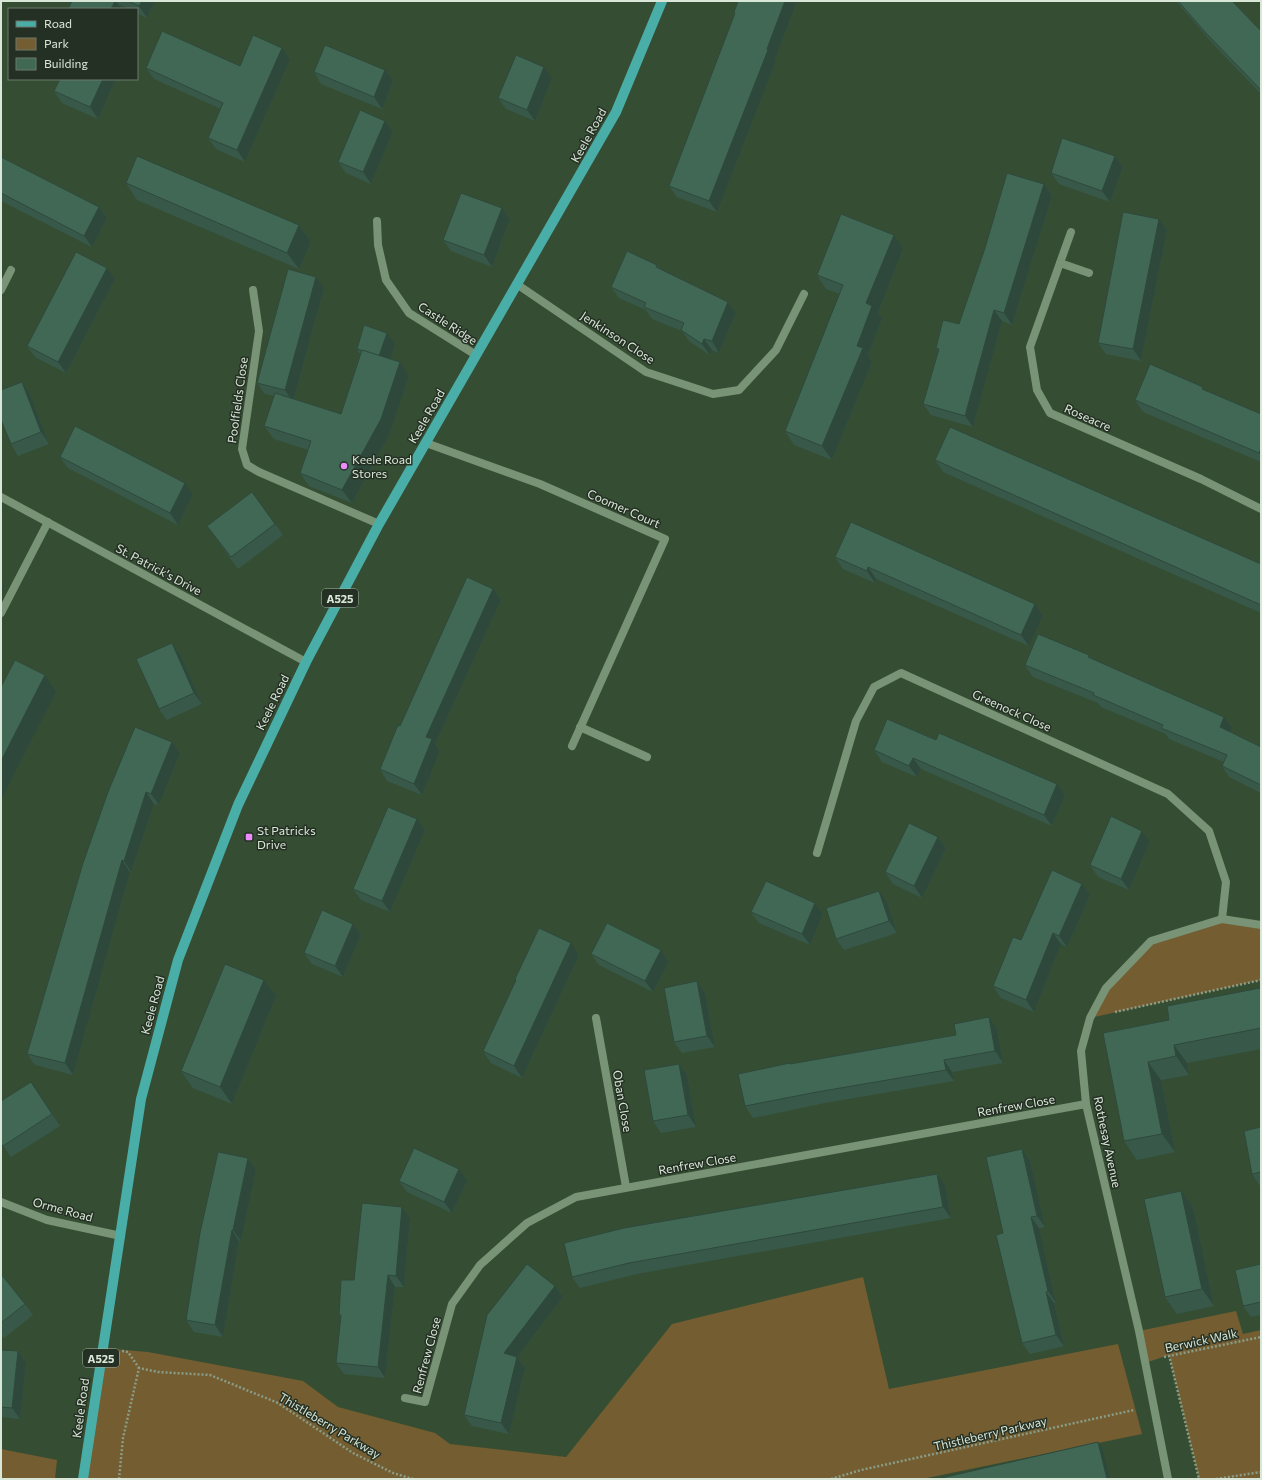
<svg xmlns="http://www.w3.org/2000/svg" width="1262" height="1480" font-family="Commissioner,sans-serif">
<style>
.green{fill:#745d30}
.lines{fill:none;stroke-linecap:round;stroke-linejoin:round}
.path{stroke:#899d88;stroke-width:2.5;stroke-dasharray:2 2;stroke-linecap:butt}
.minor{stroke:#789375;stroke-width:8}
.primary{stroke:#4aaea8;stroke-width:10}
.wall{fill:#385949}
.shaded-wall{fill:#2e493c}
.building{fill:#416855;stroke:#2e493c}
.poi-dot{fill:#ec8cfa;stroke:#253024;stroke-width:1.5}
.labels{text-anchor:middle;dominant-baseline:central;stroke-width:3;stroke-linejoin:round;paint-order:stroke}
.shield{fill:#253024;stroke:#a2b0a1;stroke-width:1}
.shield-label{font-size:11px;font-weight:bold;fill:#d8e7d7}
.street-label{font-size:12px;fill:#d8e7d7;stroke:#253024}
.poi-label{font-size:12px;fill:#d8e7d7;stroke:#253024;text-anchor:start}
</style>
<rect width="100%" height="100%" fill="#354e33"/>
<g class="green">
<polygon points="1222,919 1261,925 1261,980 1090,1018 1106,988 1151,941"/>
<polygon points="863,1277 889,1389 1118,1344 1142,1434 922,1479 83,1479 102,1348 148,1352 303,1381 338,1407 435,1433 450,1444 566,1457 672,1324"/>
<polygon points="1236,1311 1243,1334 1261,1330 1261,1479 1199,1479 1169,1355 1145,1363 1139,1331"/>
<polygon points="1,1449 57,1460 55,1479 1,1479"/>
</g>
<g class="lines">
<g class="path">
<polyline points="1115,1012 1261,980"/>
<polyline points="122,1351 128,1352 139,1368"/>
<polyline points="1169,1355 1199,1479"/>
<polyline points="1164,1357 1261,1337"/>
<polyline points="119,1479 123,1438 139,1368 158,1372 210,1375 278,1403 353,1453 393,1473 413,1479"/>
<polyline points="831,1479 861,1470 1134,1410"/>
<polyline points="1216,1479 1261,1472"/>
</g>
<g class="minor">
<polyline points="377,221 378,245 386,280 409,313 476,355"/>
<polyline points="1071,232 1030,347 1037,390 1050,413 1201,479 1261,509"/>
<polyline points="1060,263 1089,273"/>
<polyline points="518,285 646,372 713,394 739,390 776,350 804,294"/>
<polyline points="1,290 11,270"/>
<polyline points="253,290 259,331 242,449 247,465 259,472 379,524"/>
<polyline points="426,443 540,484 665,539 572,746"/>
<polyline points="1,497 306,662"/>
<polyline points="1,613 48,522"/>
<polyline points="580,727 647,757"/>
<polyline points="817,853 856,721 874,687 901,673 1168,794 1209,831 1226,882 1222,919"/>
<polyline points="596,1018 626,1187"/>
<polyline points="1,1202 47,1220 121,1236"/>
<polyline points="405,1398 425,1402 452,1304 480,1265 527,1223 576,1197 1086,1104"/>
<polyline points="1168,1479 1139,1331 1086,1104 1081,1051 1090,1018 1106,988 1151,941 1222,919 1261,925"/>
</g>
<polyline class="primary" points="83,1479 141,1099 178,960 238,805 306,662 379,524 616,112 662,1"/>
</g>
<g class="wall">
<polygon points="72,1 155,1 147,18 137,13 137,9 129,9 119,4 122,9"/>
<polygon points="738,1 797,1 775,59 776,61 717,212 677,197 669,186 735,14 734,12"/>
<polygon points="1176,1 1232,1 1261,31 1261,94 1215,46"/>
<polygon points="290,59 245,162 216,149 208,138 221,109 154,79 146,68 240,66"/>
<polygon points="314,72 393,81 382,109 321,84"/>
<polygon points="552,78 535,121 506,109 498,98"/>
<polygon points="116,79 98,119 62,103 54,91"/>
<polygon points="393,132 371,184 346,173 338,162"/>
<polygon points="1115,156 1123,167 1110,202 1059,184 1051,173"/>
<polygon points="1,157 99,207 107,218 92,247 1,201"/>
<polygon points="126,183 299,225 311,242 299,269 137,200"/>
<polygon points="1044,184 1052,196 1012,325 1002,321 973,427 931,415 923,404 938,351 936,348 959,324"/>
<polygon points="502,208 510,219 492,267 451,251 443,240"/>
<polygon points="1159,219 1167,230 1141,361 1106,354 1098,343"/>
<polygon points="903,249 878,313 882,319 868,355 872,362 832,460 794,445 785,431 840,294 826,289 817,275"/>
<polygon points="657,265 660,269 736,313 719,353 712,350 710,355 689,341 682,331 652,319 646,310 619,298 611,287"/>
<polygon points="115,279 66,373 35,357 27,346"/>
<polygon points="324,288 294,399 341,414 360,354 357,349 395,344 390,359 409,376 390,433 352,503 309,486 300,473 308,450 274,439 264,426 274,396 265,394 257,383"/>
<polygon points="22,382 30,394 49,444 18,456 11,444"/>
<polygon points="1206,391 1261,414 1261,462 1143,412 1135,400"/>
<polygon points="60,457 193,495 178,525 68,468"/>
<polygon points="935,460 1261,564 1261,613 943,472"/>
<polygon points="275,524 283,535 238,569 207,526"/>
<polygon points="835,557 1035,604 1043,616 1029,646 876,579 875,583 843,569"/>
<polygon points="501,600 435,744 440,751 422,795 387,781 380,769 400,726"/>
<polygon points="172,643 180,654 202,704 167,720 159,709"/>
<polygon points="1089,655 1092,659 1232,728 1231,732 1261,747 1261,793 1229,777 1222,766 1224,762 1169,739 1166,734 1101,707 1098,703 1033,677 1025,665"/>
<polygon points="887,719 1065,795 1052,826 921,769 917,777 882,762 874,750"/>
<polygon points="180,753 159,805 154,804 131,872 130,872 73,1075 35,1065 27,1054 83,863"/>
<polygon points="417,819 425,830 390,912 361,900 353,889"/>
<polygon points="938,837 946,848 922,898 893,884 885,872"/>
<polygon points="1150,842 1129,890 1098,877 1090,865"/>
<polygon points="1090,895 1067,947 1061,944 1034,1012 1001,998 993,986 1021,940"/>
<polygon points="887,902 897,933 844,950 836,939"/>
<polygon points="815,903 823,914 810,945 759,923 751,912"/>
<polygon points="361,935 343,977 312,964 304,953"/>
<polygon points="661,950 669,962 653,992 599,965 591,954"/>
<polygon points="579,955 522,1078 491,1063 483,1051 516,980 515,979"/>
<polygon points="697,981 705,993 715,1047 682,1053 674,1042"/>
<polygon points="1260,988 1261,989 1261,1049 1187,1063 1189,1075 1161,1080 1175,1152 1137,1160 1124,1141 1103,1033 1169,1020"/>
<polygon points="276,996 232,1104 193,1088 181,1071"/>
<polygon points="989,1017 997,1029 1003,1063 952,1072 954,1081 825,1103 753,1118 745,1106 791,1064 956,1035"/>
<polygon points="679,1064 687,1075 696,1127 661,1133 653,1121"/>
<polygon points="39,1093 60,1126 11,1157 1,1143"/>
<polygon points="1261,1127 1261,1185 1260,1186 1252,1174"/>
<polygon points="1022,1149 1030,1161 1045,1227 1039,1228 1056,1303 1054,1303 1064,1346 1030,1354 1022,1343 1003,1233"/>
<polygon points="248,1158 256,1170 241,1241 239,1241 223,1337 194,1332 186,1320"/>
<polygon points="399,1181 467,1181 452,1213 407,1192"/>
<polygon points="945,1185 951,1218 637,1274 580,1288 572,1277"/>
<polygon points="1193,1207 1214,1306 1177,1314 1165,1297"/>
<polygon points="410,1219 404,1287 395,1287 385,1378 344,1374 336,1363 341,1317 339,1315 354,1280"/>
<polygon points="1261,1264 1261,1315 1251,1317 1243,1306"/>
<polygon points="1,1274 25,1304 33,1315 4,1338 1,1335"/>
<polygon points="555,1286 563,1297 517,1357 525,1368 509,1434 472,1426 464,1415"/>
<polygon points="1,1350 18,1351 26,1363 20,1419 1,1417"/>
</g>
<g class="shaded-wall">
<polygon points="115,1 116,1 122,9 111,9"/>
<polygon points="142,1 155,1 147,18 139,6"/>
<polygon points="785,1 797,1 775,59 776,61 717,212 709,201"/>
<polygon points="282,48 290,59 245,162 237,150"/>
<polygon points="544,67 552,78 535,121 527,110"/>
<polygon points="385,70 393,81 382,109 374,97"/>
<polygon points="103,79 116,79 98,119 90,107"/>
<polygon points="385,121 393,132 371,184 363,172"/>
<polygon points="1115,156 1123,167 1110,202 1102,191"/>
<polygon points="1044,184 1052,196 1012,325 1004,313"/>
<polygon points="99,207 107,218 92,247 84,236"/>
<polygon points="502,208 510,219 492,267 484,255"/>
<polygon points="1159,219 1167,230 1141,361 1133,349"/>
<polygon points="299,225 311,242 299,269 287,253"/>
<polygon points="894,235 903,249 878,313 882,319 868,355 872,362 832,460 822,446 866,303"/>
<polygon points="107,268 115,279 66,373 58,362"/>
<polygon points="316,277 324,288 293,402 285,390"/>
<polygon points="728,302 736,313 719,353 712,341"/>
<polygon points="994,310 1002,321 973,427 965,416"/>
<polygon points="387,333 395,344 387,368 379,357"/>
<polygon points="704,339 712,350 710,355 702,344"/>
<polygon points="400,362 409,376 390,433 352,503 342,490"/>
<polygon points="22,382 30,394 49,444 41,432"/>
<polygon points="1261,448 1261,456 1259,453"/>
<polygon points="185,483 193,495 178,525 170,513"/>
<polygon points="868,567 876,579 875,583 867,571"/>
<polygon points="493,589 501,600 435,744 440,751 422,795 414,784 426,737"/>
<polygon points="1035,604 1043,616 1029,646 1021,635"/>
<polygon points="172,643 180,654 202,704 194,693"/>
<polygon points="45,675 56,692 1,800 1,761"/>
<polygon points="1224,717 1232,728 1228,738 1220,727"/>
<polygon points="172,742 180,753 159,805 151,794"/>
<polygon points="913,758 921,769 917,777 909,766"/>
<polygon points="1057,784 1065,795 1052,826 1044,815"/>
<polygon points="146,792 154,804 131,872 124,861"/>
<polygon points="417,819 425,830 390,912 382,901"/>
<polygon points="1142,831 1150,842 1129,890 1121,879"/>
<polygon points="938,837 946,848 922,898 914,886"/>
<polygon points="122,860 130,872 73,1075 65,1063"/>
<polygon points="1082,884 1090,895 1067,947 1059,936"/>
<polygon points="879,891 887,902 897,933 889,921"/>
<polygon points="815,903 823,914 810,945 802,934"/>
<polygon points="353,924 361,935 343,977 335,966"/>
<polygon points="1053,933 1061,944 1034,1012 1026,1000"/>
<polygon points="571,943 579,955 522,1078 514,1066"/>
<polygon points="661,950 669,962 653,992 645,981"/>
<polygon points="264,980 276,996 232,1104 220,1087"/>
<polygon points="697,981 705,993 715,1047 707,1036"/>
<polygon points="989,1017 997,1029 1003,1063 995,1051"/>
<polygon points="1174,1045 1187,1063 1189,1075 1176,1056"/>
<polygon points="944,1060 952,1072 954,1081 946,1070"/>
<polygon points="1148,1062 1161,1080 1175,1152 1162,1134"/>
<polygon points="679,1064 687,1075 696,1127 688,1115"/>
<polygon points="31,1082 39,1093 60,1126 52,1114"/>
<polygon points="1022,1149 1030,1161 1045,1227 1037,1216"/>
<polygon points="248,1158 256,1170 241,1241 233,1230"/>
<polygon points="459,1169 467,1181 452,1213 444,1202"/>
<polygon points="937,1174 945,1185 951,1218 943,1207"/>
<polygon points="1181,1191 1193,1207 1214,1306 1202,1289"/>
<polygon points="402,1207 410,1219 404,1287 396,1276"/>
<polygon points="1031,1217 1039,1228 1056,1303 1048,1291"/>
<polygon points="232,1230 239,1241 223,1337 215,1325"/>
<polygon points="388,1275 395,1287 385,1378 378,1367"/>
<polygon points="555,1286 563,1297 517,1357 525,1368 509,1434 501,1423 504,1353"/>
<polygon points="1046,1292 1054,1303 1064,1346 1056,1335"/>
<polygon points="18,1351 26,1363 20,1419 12,1408"/>
<polygon points="1098,1442 1102,1447 1110,1479 1107,1479"/>
</g>
<g class="building">
<polygon points="72,1 115,1 111,9 68,9"/>
<polygon points="128,1 142,1 139,6"/>
<polygon points="738,1 785,1 767,49 768,50 709,201 669,186 735,13 734,12"/>
<polygon points="1178,1 1232,1 1261,31 1261,90 1206,33"/>
<polygon points="162,31 240,66 253,35 282,48 237,150 208,138 223,103 146,68"/>
<polygon points="325,45 385,70 374,97 314,72"/>
<polygon points="516,55 544,67 527,110 498,98"/>
<polygon points="60,79 103,79 90,107 54,91"/>
<polygon points="360,110 385,121 363,172 338,162"/>
<polygon points="1062,138 1115,156 1102,191 1051,173"/>
<polygon points="137,156 299,225 287,253 126,183"/>
<polygon points="1,157 99,207 84,236 1,193"/>
<polygon points="1007,173 1044,184 1004,313 994,310 965,416 923,404 939,349 936,348 943,320 959,324 985,248"/>
<polygon points="461,193 502,208 484,255 443,240"/>
<polygon points="1123,212 1159,219 1133,349 1098,343"/>
<polygon points="841,214 894,235 866,303 872,306 857,346 863,348 822,446 785,431 843,285 817,275"/>
<polygon points="627,251 657,265 656,267 728,302 712,341 704,339 702,344 681,330 684,323 644,307 646,303 611,287"/>
<polygon points="76,252 107,268 58,362 27,346"/>
<polygon points="288,269 316,277 285,390 257,383"/>
<polygon points="364,325 387,333 379,356 357,349"/>
<polygon points="362,350 400,362 381,419 342,490 300,473 311,441 264,426 275,393 341,414"/>
<polygon points="1150,364 1203,387 1202,389 1261,414 1261,448 1259,453 1135,400"/>
<polygon points="22,382 41,432 11,444 1,420 1,390"/>
<polygon points="75,426 185,483 170,513 60,457"/>
<polygon points="950,427 1261,564 1261,605 935,460"/>
<polygon points="252,492 275,524 231,557 207,526"/>
<polygon points="851,522 1035,604 1021,635 868,567 867,571 835,557"/>
<polygon points="467,577 493,589 426,737 432,739 414,784 380,769 398,725 400,726"/>
<polygon points="1038,634 1089,655 1088,657 1224,717 1220,727 1261,747 1261,785 1222,766 1227,755 1161,728 1163,725 1093,695 1094,693 1025,665"/>
<polygon points="172,643 194,693 159,709 136,659"/>
<polygon points="15,660 45,675 1,761 1,687"/>
<polygon points="887,719 936,740 939,733 1057,784 1044,815 913,758 909,766 874,750"/>
<polygon points="135,727 172,742 151,794 146,792 124,861 122,860 65,1063 27,1054 83,863 108,792"/>
<polygon points="388,807 417,819 382,901 353,889"/>
<polygon points="1111,816 1142,831 1121,879 1090,865"/>
<polygon points="909,823 938,837 914,886 885,872"/>
<polygon points="1052,870 1082,884 1059,936 1053,933 1026,1000 993,986 1013,937 1021,940"/>
<polygon points="766,881 815,903 802,934 751,912"/>
<polygon points="879,891 889,921 836,939 826,908"/>
<polygon points="322,910 353,924 335,966 304,953"/>
<polygon points="607,923 661,950 645,981 591,954"/>
<polygon points="539,928 571,943 514,1066 483,1051 516,980 515,979"/>
<polygon points="225,964 264,980 220,1087 181,1071"/>
<polygon points="697,981 707,1036 674,1042 664,988"/>
<polygon points="1260,988 1261,993 1261,1028 1174,1045 1176,1056 1148,1062 1162,1134 1124,1141 1103,1033 1169,1020 1167,1006"/>
<polygon points="989,1017 995,1051 944,1060 946,1070 817,1092 745,1106 738,1074 790,1063 790,1064 956,1035 954,1024"/>
<polygon points="679,1064 688,1115 653,1121 644,1070"/>
<polygon points="31,1082 52,1114 3,1146 1,1143 1,1101"/>
<polygon points="1261,1127 1261,1172 1252,1174 1244,1131"/>
<polygon points="414,1148 459,1169 444,1202 399,1181"/>
<polygon points="1022,1149 1037,1216 1031,1217 1048,1291 1046,1292 1056,1335 1022,1343 996,1235 1003,1233 986,1157"/>
<polygon points="218,1152 248,1158 233,1230 232,1230 215,1325 186,1320 200,1233"/>
<polygon points="937,1174 943,1207 629,1263 572,1277 564,1243 624,1228"/>
<polygon points="1181,1191 1202,1289 1165,1297 1144,1199"/>
<polygon points="362,1203 402,1207 396,1276 388,1275 378,1367 336,1363 341,1315 339,1315 341,1280 354,1280"/>
<polygon points="527,1264 555,1286 504,1353 517,1357 501,1423 464,1415 487,1315"/>
<polygon points="1261,1264 1261,1302 1243,1306 1235,1270"/>
<polygon points="1,1274 25,1304 1,1323"/>
<polygon points="1,1350 18,1351 12,1408 1,1407"/>
<polygon points="1098,1442 1107,1479 937,1479"/>
</g>
<g class="poi-dot">
<circle cx="344" cy="466" r="4"/>
<rect x="245" y="833" width="8" height="8" rx="2"/>
</g>
<g class="labels">
<g class="shield">
<rect x="322" y="589" width="36" height="18" rx="3"/>
<rect x="83" y="1349" width="36" height="18" rx="3"/>
</g>
<g class="shield-label">
<text x="340" y="598">A525</text>
<text x="101" y="1358">A525</text>
</g>
<g class="street-label">
<text transform="translate(588 135) rotate(-61)">Keele Road</text>
<text transform="translate(448 323) rotate(33)">Castle Ridge</text>
<text transform="translate(618 337) rotate(33)">Jenkinson Close</text>
<text transform="translate(237 400) rotate(-82)">Poolfields Close</text>
<text transform="translate(426 416) rotate(-60)">Keele Road</text>
<text transform="translate(1088 417) rotate(24)">Roseacre</text>
<text transform="translate(624 508) rotate(24)">Coomer Court</text>
<text transform="translate(159 569) rotate(28)">St. Patrick's Drive</text>
<text transform="translate(272 702) rotate(-64)">Keele Road</text>
<text transform="translate(1012 710) rotate(24)">Greenock Close</text>
<text transform="translate(152 1005) rotate(-75)">Keele Road</text>
<text transform="translate(623 1101) rotate(80)">Oban Close</text>
<text transform="translate(1016 1105) rotate(-10)">Renfrew Close</text>
<text transform="translate(1108 1142) rotate(78)">Rothesay Avenue</text>
<text transform="translate(697 1163) rotate(-10)">Renfrew Close</text>
<text transform="translate(63 1209) rotate(15)">Orme Road</text>
<text transform="translate(1201 1340) rotate(-12)">Berwick Walk</text>
<text transform="translate(426 1355) rotate(-75)">Renfrew Close</text>
<text transform="translate(80 1408) rotate(-82)">Keele Road</text>
<text transform="translate(330 1425) rotate(31)">Thistleberry Parkway</text>
<text transform="translate(990 1433) rotate(-13)">Thistleberry Parkway</text>
</g>
<g class="poi-label">
<text x="352" y="459">Keele Road<tspan x="352" dy="14">Stores</tspan></text>
<text x="257" y="830">St Patricks<tspan x="257" dy="14">Drive</tspan></text>
</g>
</g>
<rect width="1262" height="1480" fill="none" stroke="#d8e7d7" stroke-width="4"/>
<rect x="8" y="8" width="130" height="72" fill="#253024" stroke="#6d796c"/>
<rect x="16" y="21" width="20" height="6" fill="#4aaea8" stroke="#6d796c"/>
<text x="44" y="28" font-size="12" fill="#d8e7d7">Road</text>
<rect x="16" y="38" width="20" height="12" fill="#745d30" stroke="#6d796c"/>
<text x="44" y="48" font-size="12" fill="#d8e7d7">Park</text>
<rect x="16" y="58" width="20" height="12" fill="#416855" stroke="#6d796c"/>
<text x="44" y="68" font-size="12" fill="#d8e7d7">Building</text>
</svg>
